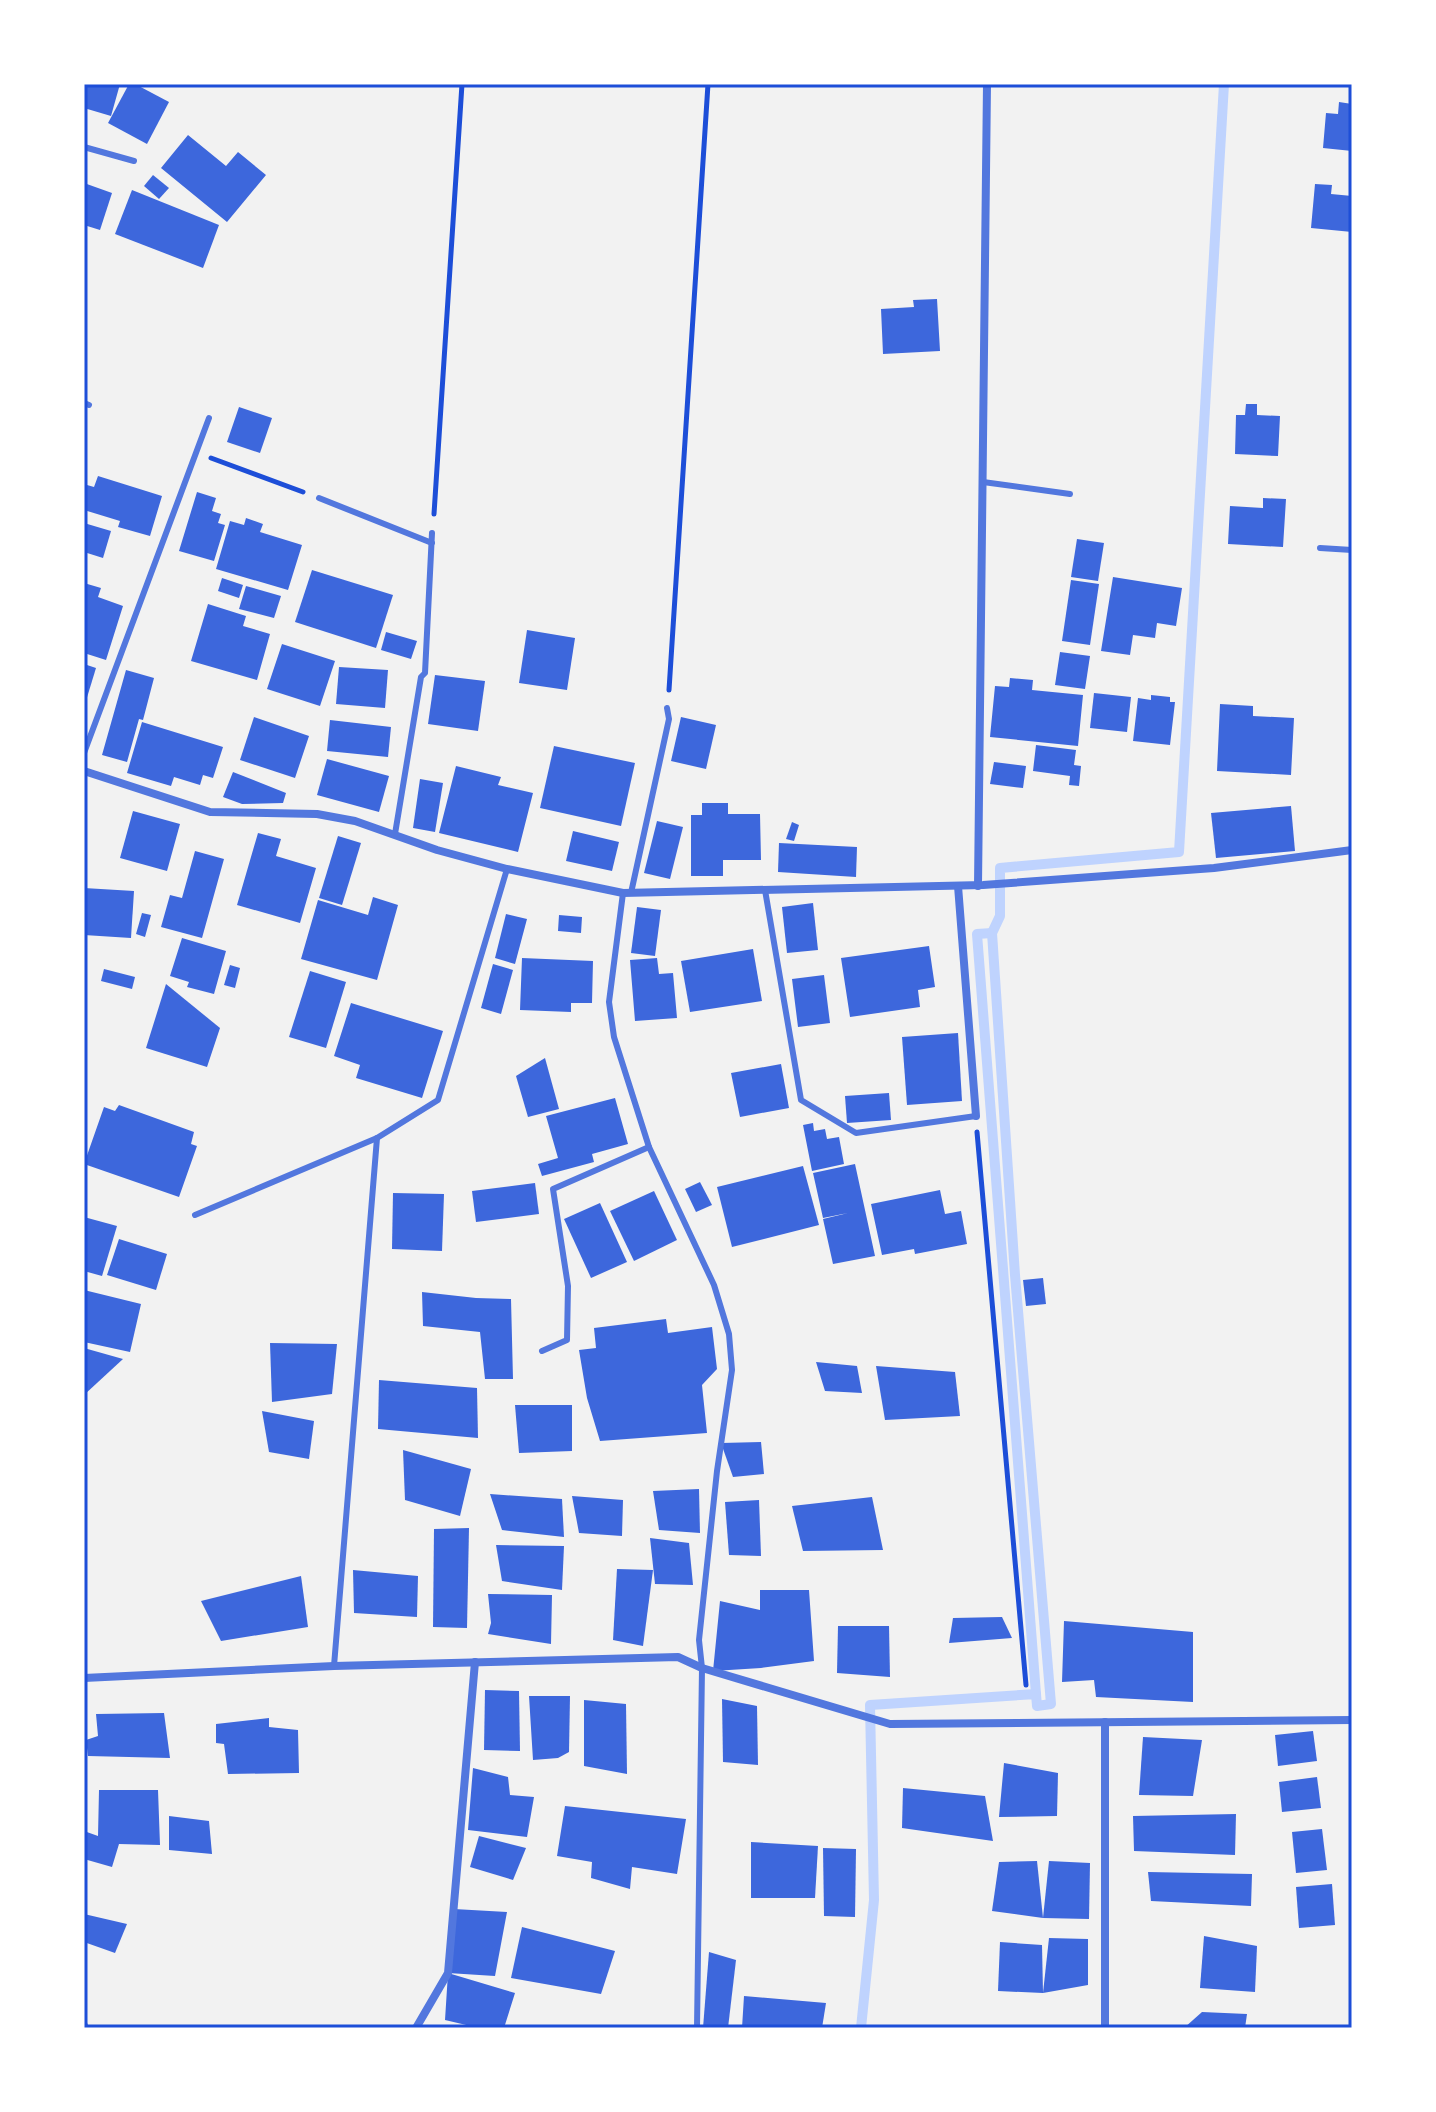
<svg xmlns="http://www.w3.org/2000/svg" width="1436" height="2112" font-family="Jost,sans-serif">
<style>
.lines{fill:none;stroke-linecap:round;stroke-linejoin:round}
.stream{stroke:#bfd3fe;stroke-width:10}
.building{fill:#3d67dc}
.path{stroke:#1d4ed8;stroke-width:5}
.service{stroke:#5277de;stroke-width:6}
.minor{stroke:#5277de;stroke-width:8}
.neatline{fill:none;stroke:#1d4ed8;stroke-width:3}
</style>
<rect width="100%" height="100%" fill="#f2f2f2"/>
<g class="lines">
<g class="stream">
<polyline points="992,933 977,934 1036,1694"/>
<polyline points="861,2028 874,1900 870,1705 1036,1694 1037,1706 1051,1704 1015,1275 992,933 1000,916 1000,868 1179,852 1224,84"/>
</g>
</g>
<g class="building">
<polygon points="85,84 120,84 111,116 84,108"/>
<polygon points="129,84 135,84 169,102 147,144 108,123"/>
<polygon points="1339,102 1352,104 1352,151 1323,148 1326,113 1338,114"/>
<polygon points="188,135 226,166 238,152 266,175 227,222 161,168"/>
<polygon points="153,175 169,188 159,199 144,186"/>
<polygon points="84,183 112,193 100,230 84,225"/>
<polygon points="1315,184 1332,185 1331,194 1352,196 1352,232 1311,228"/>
<polygon points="132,190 219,225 203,268 115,234"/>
<polygon points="937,299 940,351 883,354 881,309 914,307 913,300"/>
<polygon points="1246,404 1257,404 1257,415 1280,416 1278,456 1235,454 1236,415 1245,415"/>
<polygon points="239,407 272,418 260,453 227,442"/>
<polygon points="98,476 162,496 150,536 118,527 120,521 84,510 87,485 94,487"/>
<polygon points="197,492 216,498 212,511 221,514 218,523 225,525 214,561 179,551"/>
<polygon points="1263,498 1286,499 1283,547 1228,544 1230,506 1263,508"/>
<polygon points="246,518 263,524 260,532 302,545 288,590 216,569 230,521 244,525"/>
<polygon points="84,523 111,531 103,558 84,552"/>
<polygon points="1077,539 1104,543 1098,581 1071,577"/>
<polygon points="312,570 393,595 376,648 295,622"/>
<polygon points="1113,577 1182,588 1176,626 1157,623 1155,638 1133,635 1130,655 1101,651"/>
<polygon points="222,578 243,585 239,598 218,591"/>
<polygon points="1071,580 1099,584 1090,645 1062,641"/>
<polygon points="84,583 101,588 98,597 123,606 106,660 84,653"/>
<polygon points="246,586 281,596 274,618 239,609"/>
<polygon points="208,604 246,616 243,626 270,634 257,680 191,661"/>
<polygon points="527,630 575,638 567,690 519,683"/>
<polygon points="386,632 417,641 411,659 381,650"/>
<polygon points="282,644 335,661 320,706 267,689"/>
<polygon points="1060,652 1090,656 1085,689 1055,685"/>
<polygon points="84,664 96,668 85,704 84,704"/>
<polygon points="339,667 388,670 385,708 336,704"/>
<polygon points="126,670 154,678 143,720 139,719 127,762 102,755"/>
<polygon points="435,675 485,681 478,731 428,724"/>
<polygon points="1010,678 1033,680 1032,690 1083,695 1078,746 990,737 995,686 1009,687"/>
<polygon points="1094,693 1131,697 1127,732 1090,728"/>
<polygon points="1151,695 1170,697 1170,702 1175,702 1170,745 1133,741 1138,698 1151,700"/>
<polygon points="1220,704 1253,706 1253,716 1294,718 1291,775 1217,771"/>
<polygon points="254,717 309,736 295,778 240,760"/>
<polygon points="681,717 716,725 706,769 671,761"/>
<polygon points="330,720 391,727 388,757 327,751"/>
<polygon points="142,722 223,747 213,778 203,775 200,785 174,777 171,786 127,773"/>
<polygon points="1036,745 1076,750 1074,765 1081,766 1079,786 1069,785 1070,776 1033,771"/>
<polygon points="554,746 635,763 621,826 540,808"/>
<polygon points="327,759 389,776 379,812 317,795"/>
<polygon points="994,762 1026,766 1023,788 990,784"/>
<polygon points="456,766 501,777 498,785 533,793 518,852 439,833"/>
<polygon points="233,772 286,793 283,803 242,804 223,797"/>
<polygon points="420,779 443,783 435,832 413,828"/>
<polygon points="702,803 728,803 728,814 760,814 761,860 723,860 723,876 691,876 691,815 702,815"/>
<polygon points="1291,806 1295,851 1216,858 1211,813"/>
<polygon points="133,811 180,824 167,871 120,858"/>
<polygon points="657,821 683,827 670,879 644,873"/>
<polygon points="792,822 799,825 794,841 786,839"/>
<polygon points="573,831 619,842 612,871 566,861"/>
<polygon points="258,833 281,839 276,856 316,868 300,923 237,905"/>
<polygon points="338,836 361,843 342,905 319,898"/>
<polygon points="779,843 857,847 856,877 778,872"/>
<polygon points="195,851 224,859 202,938 161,927 170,895 182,898"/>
<polygon points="84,888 134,891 131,938 84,935"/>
<polygon points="373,897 398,905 377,980 301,959 318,900 368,915"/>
<polygon points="813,903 818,950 787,953 782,907"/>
<polygon points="637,907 661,910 655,956 631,953"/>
<polygon points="142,913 151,915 145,937 136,934"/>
<polygon points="506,914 527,919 515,964 495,958"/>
<polygon points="559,915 582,917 581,933 558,931"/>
<polygon points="182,938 226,951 214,994 187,987 189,982 170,976"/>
<polygon points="929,946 935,987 918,990 920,1007 850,1017 841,958"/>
<polygon points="753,949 762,1001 690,1012 681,961"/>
<polygon points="522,958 593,961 592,1003 571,1003 571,1012 520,1010"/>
<polygon points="657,958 659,974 673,973 677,1018 635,1021 630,960"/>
<polygon points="493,964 513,970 501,1014 481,1008"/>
<polygon points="230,965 240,968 235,988 224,985"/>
<polygon points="104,969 135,977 132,989 101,981"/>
<polygon points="310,971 346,982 326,1048 289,1037"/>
<polygon points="824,975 830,1023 798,1027 792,979"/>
<polygon points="166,984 220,1028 207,1067 146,1048"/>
<polygon points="351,1003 443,1031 422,1098 356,1078 360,1065 334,1056"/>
<polygon points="958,1033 962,1101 907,1105 902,1037"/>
<polygon points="545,1058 559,1109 528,1117 516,1076"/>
<polygon points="781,1064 789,1108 740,1117 731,1073"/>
<polygon points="889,1093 891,1120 847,1123 845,1096"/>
<polygon points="615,1098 628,1144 592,1154 594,1162 542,1176 538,1164 558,1158 546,1116"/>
<polygon points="119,1105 194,1132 191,1144 197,1146 179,1197 84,1164 104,1107 115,1111"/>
<polygon points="813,1123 814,1131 825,1129 827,1139 839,1137 844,1164 812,1171 803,1125"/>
<polygon points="855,1164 875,1256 833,1264 823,1219 848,1213 823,1218 813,1173"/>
<polygon points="803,1166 819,1225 732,1247 717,1187"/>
<polygon points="700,1182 712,1205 696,1212 685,1189"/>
<polygon points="535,1183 539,1214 476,1222 472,1191"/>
<polygon points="940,1190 945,1214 961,1211 967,1244 915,1254 914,1249 882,1255 871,1204"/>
<polygon points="654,1191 677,1240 634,1261 610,1211"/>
<polygon points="393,1193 444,1194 442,1251 392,1249"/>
<polygon points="600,1203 627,1262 591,1278 564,1219"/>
<polygon points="84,1217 117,1226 102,1276 84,1271"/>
<polygon points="119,1239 167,1254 156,1290 107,1275"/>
<polygon points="1043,1278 1046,1304 1026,1306 1023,1280"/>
<polygon points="84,1290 141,1304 130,1352 84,1342"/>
<polygon points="422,1292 476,1298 511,1299 513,1379 485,1379 480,1332 423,1326"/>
<polygon points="666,1319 668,1333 712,1327 717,1369 702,1385 707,1433 600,1441 587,1398 579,1350 596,1348 594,1328"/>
<polygon points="270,1343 337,1344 332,1394 272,1402"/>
<polygon points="84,1348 123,1359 84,1395"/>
<polygon points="816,1362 857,1366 862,1393 825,1391"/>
<polygon points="876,1366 955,1372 960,1416 885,1420"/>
<polygon points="379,1380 477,1388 478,1438 378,1429"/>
<polygon points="515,1405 572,1405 572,1451 519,1453"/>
<polygon points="262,1411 314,1421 309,1459 269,1452"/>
<polygon points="761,1442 764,1474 733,1477 721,1443"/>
<polygon points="403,1450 471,1469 460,1516 405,1500"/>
<polygon points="699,1489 700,1533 659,1530 653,1491"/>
<polygon points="490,1494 562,1499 564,1537 502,1530"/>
<polygon points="572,1496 623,1500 622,1536 579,1533"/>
<polygon points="872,1497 883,1550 803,1551 792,1506"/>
<polygon points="759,1500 761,1556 729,1555 725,1502"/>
<polygon points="469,1528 467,1628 433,1627 434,1529"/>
<polygon points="650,1538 689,1543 693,1585 655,1584"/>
<polygon points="496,1545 564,1546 562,1590 502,1581"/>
<polygon points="617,1569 653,1570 643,1646 613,1640"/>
<polygon points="353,1570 418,1576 417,1617 354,1613"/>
<polygon points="301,1576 308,1627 221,1641 201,1601"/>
<polygon points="760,1590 809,1590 814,1661 761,1668 713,1671 720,1601 760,1610"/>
<polygon points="488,1594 552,1595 551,1644 488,1634 491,1623"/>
<polygon points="1002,1617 1012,1638 949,1643 953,1618"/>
<polygon points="1064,1621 1193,1632 1193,1702 1096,1697 1094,1680 1062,1682"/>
<polygon points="838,1626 889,1626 890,1677 837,1673"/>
<polygon points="485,1690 519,1691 520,1751 484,1750"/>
<polygon points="529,1696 570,1696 569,1752 558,1758 533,1760"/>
<polygon points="722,1699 757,1706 758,1765 723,1762"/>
<polygon points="584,1700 626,1704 627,1774 584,1766"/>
<polygon points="164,1713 170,1758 88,1756 86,1740 98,1736 96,1714"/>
<polygon points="269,1718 269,1727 298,1730 299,1773 228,1774 224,1744 216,1743 216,1724"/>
<polygon points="1313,1731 1317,1761 1278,1766 1275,1735"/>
<polygon points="1143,1737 1202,1740 1193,1796 1139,1795"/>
<polygon points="1004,1763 1058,1773 1057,1816 999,1817"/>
<polygon points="473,1768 508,1777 510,1795 534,1797 527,1837 468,1830"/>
<polygon points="1317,1777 1321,1808 1282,1812 1279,1782"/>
<polygon points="903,1788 985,1796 993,1841 902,1828"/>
<polygon points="99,1790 158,1790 160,1845 119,1844 112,1867 84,1859 84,1831 98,1836"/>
<polygon points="565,1806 686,1819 677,1874 632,1867 630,1889 591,1878 592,1862 557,1856"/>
<polygon points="1236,1814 1235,1855 1134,1851 1133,1816"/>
<polygon points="169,1816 209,1821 212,1854 169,1850"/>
<polygon points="1322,1829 1327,1870 1296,1873 1292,1832"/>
<polygon points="479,1836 526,1848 513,1880 470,1867"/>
<polygon points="751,1842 818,1846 815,1898 751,1898"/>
<polygon points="823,1848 856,1849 855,1917 824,1916"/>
<polygon points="1037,1861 1043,1918 992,1911 999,1862"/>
<polygon points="1049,1861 1090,1863 1089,1919 1043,1918"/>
<polygon points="1148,1872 1252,1874 1251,1906 1151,1901"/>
<polygon points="1332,1884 1335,1925 1299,1928 1296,1887"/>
<polygon points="454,1909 507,1912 495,1976 448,1973 515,1993 504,2028 479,2028 445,2020 448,1973"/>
<polygon points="84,1914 127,1924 115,1953 84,1942"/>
<polygon points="522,1927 615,1951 601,1994 511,1978"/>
<polygon points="1204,1936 1257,1946 1255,1992 1200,1988"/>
<polygon points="1049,1938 1088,1939 1088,1985 1043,1993"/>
<polygon points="1000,1942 1042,1945 1043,1993 998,1991"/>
<polygon points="709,1952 736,1960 728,2028 703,2028"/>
<polygon points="744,1996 826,2003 822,2028 742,2028"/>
<polygon points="1202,2012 1247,2014 1245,2028 1184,2028"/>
</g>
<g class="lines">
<g class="path">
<polyline points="211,458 303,492"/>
<polyline points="434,514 462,84"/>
<polyline points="669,690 708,84"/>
<polyline points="977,1132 1026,1685"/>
</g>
<g class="service">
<polyline points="84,147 134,161"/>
<polyline points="84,403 89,405"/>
<polyline points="983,482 1070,494"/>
<polyline points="319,498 432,543"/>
<polyline points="1320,548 1352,550"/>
<polyline points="84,753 209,418"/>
<polyline points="395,834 421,677 425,673 432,533"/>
<polyline points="765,890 801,1100 856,1133 976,1116"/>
<polyline points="623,893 609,1002 614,1037 649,1147 714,1285 729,1334 732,1370 717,1471 699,1640 702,1668 697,2028"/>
<polyline points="631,893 669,719 667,708"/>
<polyline points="195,1215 377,1138 438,1100 507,869"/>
<polyline points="542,1351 567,1340 568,1286 553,1189 649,1147"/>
<polyline points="334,1666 377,1138"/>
<polyline points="84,2023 86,2028"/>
</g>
<g class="minor">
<polyline points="84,771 210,812 317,814 355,821 437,850 507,869 623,893 983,885 1214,868 1352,850"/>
<polyline points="958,886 976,1116"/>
<polyline points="978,886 987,84"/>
<polyline points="84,1678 334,1666 678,1657 702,1668 890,1724 1352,1720"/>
<polyline points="1105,1722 1105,2028"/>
<polyline points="416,2028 448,1973 475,1662"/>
</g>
</g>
<rect width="1436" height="2112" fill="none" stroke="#ffffff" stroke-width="172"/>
<rect x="86" y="86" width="1264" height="1940" class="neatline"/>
</svg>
